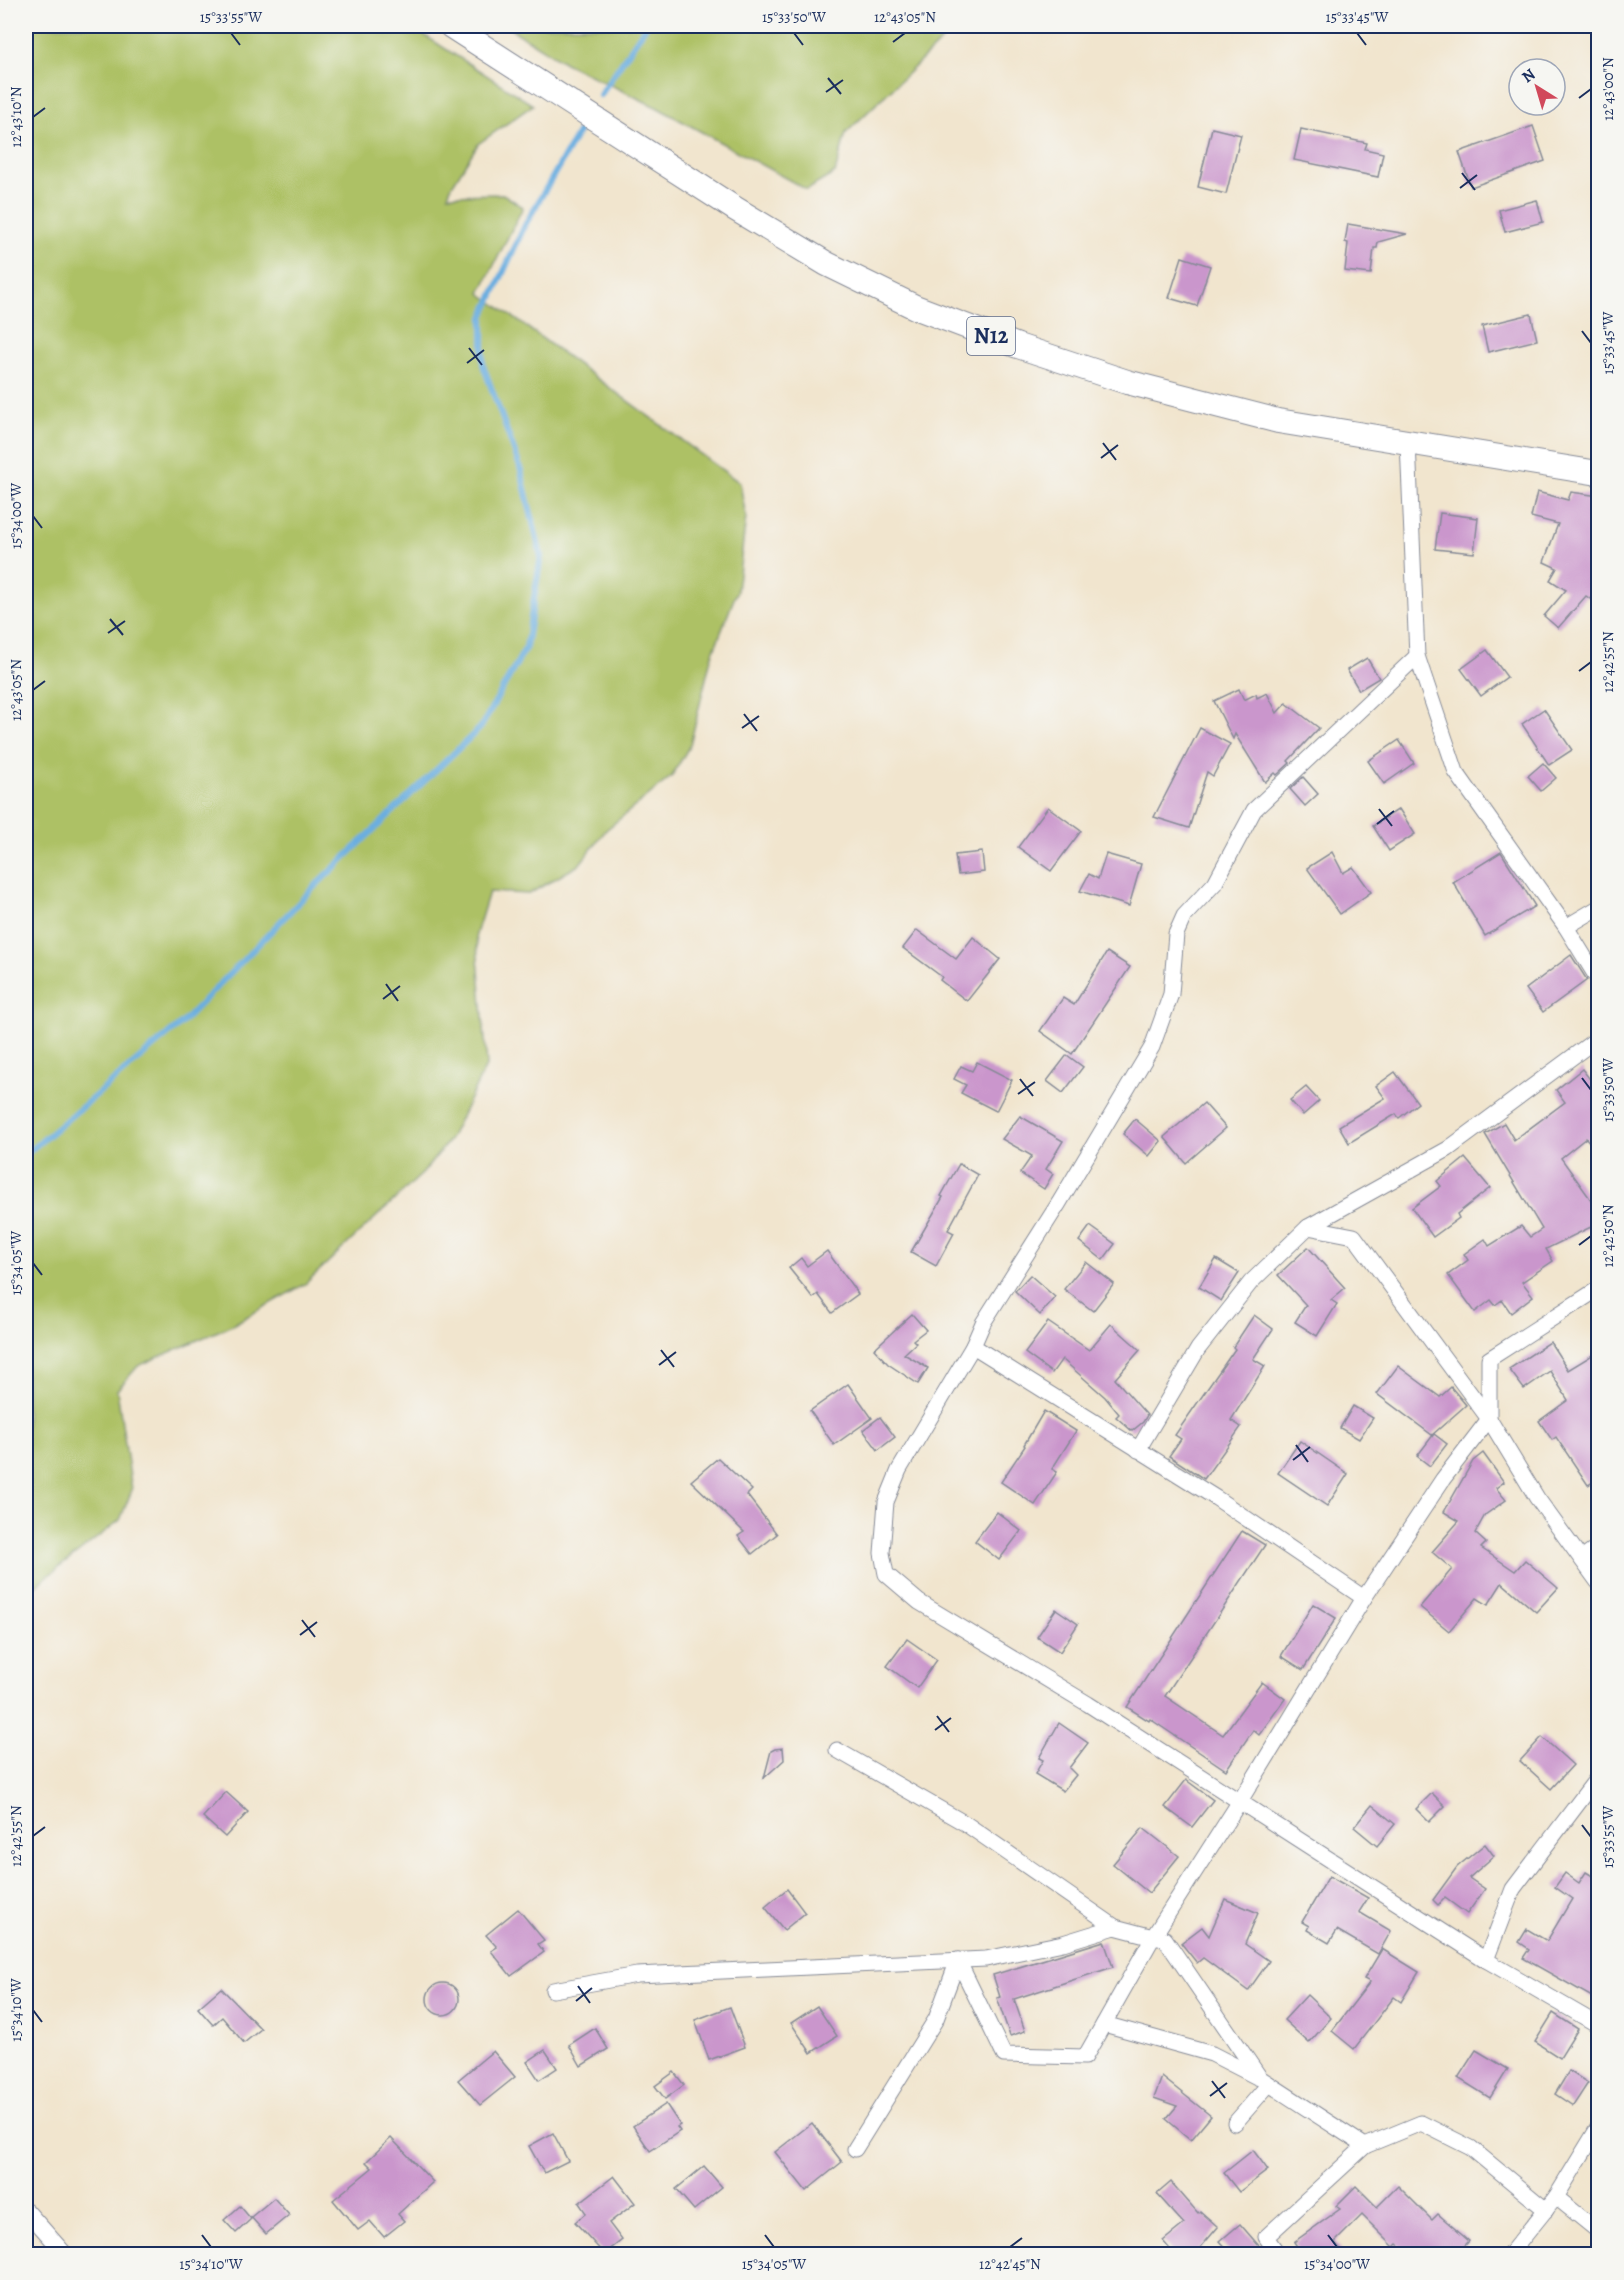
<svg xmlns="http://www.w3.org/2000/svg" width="1624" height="2280" font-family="Alegreya,serif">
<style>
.green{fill:#adc165;stroke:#647862;stroke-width:1.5}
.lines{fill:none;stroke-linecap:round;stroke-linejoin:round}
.stream{stroke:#6baee0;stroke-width:6}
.building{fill:#ca96cc}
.street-casing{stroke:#868a96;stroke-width:17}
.primary-casing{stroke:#868a96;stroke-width:26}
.street{stroke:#fff;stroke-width:15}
.primary{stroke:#fff;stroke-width:24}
.ticks{fill:none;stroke:#1b2f5e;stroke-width:2}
.labels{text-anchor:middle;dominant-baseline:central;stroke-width:6;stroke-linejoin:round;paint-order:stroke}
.shield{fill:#f6f6f2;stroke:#5d6b8a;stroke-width:1.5}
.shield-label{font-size:22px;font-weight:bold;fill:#1b2f5e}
.neatline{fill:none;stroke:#1b2f5e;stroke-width:2}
.ticks-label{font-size:15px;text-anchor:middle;fill:#1b2f5e}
</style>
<rect width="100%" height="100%" fill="#f6f6f2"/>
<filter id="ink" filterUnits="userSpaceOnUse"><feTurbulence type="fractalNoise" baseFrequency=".0167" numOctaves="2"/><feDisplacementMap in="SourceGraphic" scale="12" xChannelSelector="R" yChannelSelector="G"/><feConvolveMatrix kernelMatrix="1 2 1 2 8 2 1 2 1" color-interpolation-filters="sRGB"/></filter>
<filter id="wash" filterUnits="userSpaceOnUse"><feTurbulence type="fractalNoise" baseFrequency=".008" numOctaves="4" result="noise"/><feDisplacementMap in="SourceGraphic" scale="24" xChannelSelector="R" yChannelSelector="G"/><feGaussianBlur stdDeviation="1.35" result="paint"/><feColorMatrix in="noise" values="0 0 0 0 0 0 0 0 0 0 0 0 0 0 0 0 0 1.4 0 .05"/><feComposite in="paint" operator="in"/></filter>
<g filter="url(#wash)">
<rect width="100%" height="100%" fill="#f1e5ce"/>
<g class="green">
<polygon points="26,26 410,26 533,105 478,144 451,187 448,195 503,194 523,207 480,293 740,483 746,517 737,591 711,658 690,745 672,776 606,830 579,865 529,894 489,892 476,934 487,1064 450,1139 423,1173 305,1284 232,1325 138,1366 117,1390 132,1490 120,1520 26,1593"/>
<polygon points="506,26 957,26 846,133 835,173 807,190 658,108 565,63"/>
</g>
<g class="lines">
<g class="stream">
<polyline points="600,95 646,26"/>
<polyline points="26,1154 183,1022 312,889 481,727 526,647 541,556 520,467 483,365 483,317 525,225 579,131"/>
</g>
</g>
<g id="blocks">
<g class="building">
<polygon points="1533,126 1545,161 1471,187 1459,152"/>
<polygon points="1212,128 1241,135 1226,194 1198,187"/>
<polygon points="1301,129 1367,143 1365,149 1383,153 1378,177 1294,160"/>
<polygon points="1537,200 1543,222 1505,232 1499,210"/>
<polygon points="1348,224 1407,234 1378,242 1377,248 1374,248 1371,274 1345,271 1348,243 1345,242"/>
<polygon points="1182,257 1210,266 1197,306 1169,298"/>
<polygon points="1531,314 1537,340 1488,352 1482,326"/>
<polygon points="1537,492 1568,500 1571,492 1599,496 1599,592 1593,601 1586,596 1558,628 1544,616 1566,590 1550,580 1557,568 1544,562 1558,524 1531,517"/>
<polygon points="1440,513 1478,518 1474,553 1435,549"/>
<polygon points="1487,650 1507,677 1481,696 1461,669"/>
<polygon points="1367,658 1379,678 1359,690 1347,670"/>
<polygon points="1239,689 1244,700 1256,694 1257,698 1267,693 1277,713 1286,703 1319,728 1288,761 1290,763 1277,775 1275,773 1265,782 1235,734 1233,739 1214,701"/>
<polygon points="1544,709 1572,750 1549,765 1522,724"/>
<polygon points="1200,728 1230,744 1213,776 1207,772 1189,828 1154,817"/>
<polygon points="1399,740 1414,763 1384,784 1368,761"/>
<polygon points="1543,763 1556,778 1541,791 1528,776"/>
<polygon points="1303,777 1318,794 1305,806 1290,789"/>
<polygon points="1048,807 1081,831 1051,871 1018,847"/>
<polygon points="1399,809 1415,834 1389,851 1373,826"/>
<polygon points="982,852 984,872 958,875 955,855"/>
<polygon points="1332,852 1343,873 1353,867 1371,892 1340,914 1307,868"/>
<polygon points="1501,852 1535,906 1485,936 1453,882"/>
<polygon points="1106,854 1141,864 1129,906 1080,891 1089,874 1098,879"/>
<polygon points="917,930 956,959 973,937 1000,959 967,1001 940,980 942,977 903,948"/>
<polygon points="1107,952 1130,967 1072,1054 1040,1031 1063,998 1074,1005"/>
<polygon points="1571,955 1587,980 1543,1012 1526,989"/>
<polygon points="1067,1055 1083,1067 1063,1093 1047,1081"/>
<polygon points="977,1062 1012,1080 996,1111 961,1093 966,1085 954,1079 961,1066 972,1071"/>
<polygon points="1582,1069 1599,1091 1599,1154 1586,1138 1561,1158 1589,1197 1599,1217 1599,1223 1546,1249 1553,1261 1522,1282 1533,1296 1511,1313 1502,1300 1495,1305 1491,1300 1475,1312 1448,1275 1468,1260 1464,1254 1485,1239 1489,1246 1521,1226 1530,1237 1542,1229 1485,1134 1504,1123 1514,1140 1565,1102 1556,1090"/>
<polygon points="1395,1072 1418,1103 1399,1118 1396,1114 1349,1143 1339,1126 1385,1098 1376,1086"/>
<polygon points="1306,1087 1319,1101 1303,1115 1290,1100"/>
<polygon points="1204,1103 1226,1128 1186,1163 1164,1137"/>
<polygon points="1020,1116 1063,1141 1046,1169 1053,1174 1044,1189 1020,1173 1032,1156 1002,1139"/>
<polygon points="1135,1119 1161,1141 1149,1156 1123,1134"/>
<polygon points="1465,1158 1490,1188 1457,1214 1459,1218 1433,1237 1412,1208 1441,1186 1437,1181"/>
<polygon points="959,1164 978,1175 948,1230 954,1233 936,1266 911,1252 943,1197 941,1196"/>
<polygon points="1090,1226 1115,1244 1103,1260 1079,1241"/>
<polygon points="1308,1247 1345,1288 1331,1300 1337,1304 1317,1336 1295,1322 1306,1305 1278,1275"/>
<polygon points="827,1251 858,1294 832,1313 818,1294 813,1298 789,1268 801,1258 807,1266"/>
<polygon points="1216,1259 1239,1273 1221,1301 1199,1287"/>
<polygon points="1086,1262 1114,1284 1093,1311 1064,1289"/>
<polygon points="1030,1275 1055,1297 1040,1315 1015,1291"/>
<polygon points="912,1314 926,1330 913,1340 916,1343 904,1354 928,1368 918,1384 888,1364 874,1349"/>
<polygon points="1254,1315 1273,1329 1253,1359 1265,1366 1231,1420 1241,1427 1204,1479 1169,1456 1181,1439 1175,1435 1235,1349 1233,1347"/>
<polygon points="1048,1322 1089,1350 1111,1324 1140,1350 1115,1379 1147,1415 1143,1422 1132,1431 1116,1417 1119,1414 1105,1397 1062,1359 1052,1373 1025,1353"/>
<polygon points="1550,1342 1568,1370 1599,1351 1599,1479 1588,1485 1556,1437 1552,1440 1539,1421 1568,1400 1550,1371 1524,1389 1509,1369"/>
<polygon points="1398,1366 1440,1397 1451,1387 1466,1405 1432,1435 1377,1394"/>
<polygon points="848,1384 872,1418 834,1445 810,1411"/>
<polygon points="1353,1406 1373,1418 1359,1439 1340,1428"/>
<polygon points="1044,1411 1076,1431 1052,1469 1057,1472 1035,1505 1001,1482 1025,1446 1024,1445"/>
<polygon points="880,1417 895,1437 878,1450 863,1430"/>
<polygon points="1434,1434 1447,1444 1430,1466 1417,1456"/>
<polygon points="1300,1441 1348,1474 1327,1506 1278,1473"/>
<polygon points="1483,1453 1504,1482 1496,1488 1506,1500 1485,1515 1475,1533 1486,1543 1481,1548 1515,1571 1525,1560 1558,1588 1536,1612 1502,1583 1488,1605 1477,1598 1449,1631 1420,1607 1452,1569 1432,1552 1459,1521 1444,1512 1473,1461"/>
<polygon points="718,1458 752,1490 747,1495 777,1534 752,1554 738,1536 744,1532 691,1481"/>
<polygon points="997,1512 1021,1531 999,1560 975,1541"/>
<polygon points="1242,1531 1265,1545 1165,1696 1223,1735 1262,1682 1285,1699 1259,1735 1253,1730 1226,1770 1150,1719 1149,1721 1127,1707"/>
<polygon points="1313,1604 1336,1618 1303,1670 1281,1656"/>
<polygon points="1056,1609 1078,1624 1060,1652 1037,1637"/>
<polygon points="907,1639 937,1660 917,1688 887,1666"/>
<polygon points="1059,1723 1088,1743 1069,1768 1076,1775 1063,1791 1035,1774 1043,1760 1039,1758"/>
<polygon points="1542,1737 1573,1765 1551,1789 1520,1761"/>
<polygon points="783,1748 784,1760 764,1778 771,1751 775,1749"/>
<polygon points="1186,1780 1213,1800 1192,1827 1165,1807"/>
<polygon points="226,1792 248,1812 225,1837 203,1817"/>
<polygon points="1432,1793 1445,1806 1429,1822 1416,1809"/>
<polygon points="1372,1805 1395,1824 1377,1846 1354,1827"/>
<polygon points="1143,1828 1179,1856 1149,1893 1113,1864"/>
<polygon points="1485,1844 1494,1856 1469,1878 1485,1889 1467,1914 1445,1898 1438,1905 1433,1900 1457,1867"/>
<polygon points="1586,1872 1599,1880 1599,2001 1523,1958 1529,1949 1519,1942 1527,1929 1547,1941 1572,1899 1555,1887 1565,1873 1579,1883"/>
<polygon points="1329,1876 1368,1898 1359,1912 1391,1931 1378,1954 1337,1930 1329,1943 1307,1930 1309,1926 1302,1922"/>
<polygon points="787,1889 805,1913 784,1930 765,1907"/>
<polygon points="1225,1899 1258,1913 1245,1944 1269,1961 1248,1991 1203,1958 1197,1963 1181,1943 1202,1927 1209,1936"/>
<polygon points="518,1909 544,1940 538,1944 544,1952 511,1976 491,1951 497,1947 486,1935"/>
<polygon points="1104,1941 1113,1967 1014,1999 1025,2031 1010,2036 997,1998 1000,1997 993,1975"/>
<polygon points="1382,1949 1419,1972 1401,2002 1394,1997 1354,2049 1332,2031 1370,1982 1364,1979"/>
<circle cx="443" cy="1999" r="16"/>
<polygon points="221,1988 261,2029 244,2043 222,2017 213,2025 198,2008"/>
<polygon points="1307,1995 1331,2018 1309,2043 1284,2020"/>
<polygon points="817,2006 837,2036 811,2053 791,2023"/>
<polygon points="730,2007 745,2047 709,2060 695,2020"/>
<polygon points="1553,2013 1578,2029 1560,2058 1535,2042"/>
<polygon points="595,2028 608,2049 581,2066 569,2045"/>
<polygon points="545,2050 557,2068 539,2080 527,2062"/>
<polygon points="1476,2050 1508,2069 1490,2098 1458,2078"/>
<polygon points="493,2051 515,2077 480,2105 458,2080"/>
<polygon points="1569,2071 1588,2083 1573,2106 1555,2094"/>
<polygon points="674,2072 684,2085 665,2099 655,2086"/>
<polygon points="1162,2077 1211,2116 1191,2140 1166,2119 1177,2106 1154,2098"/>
<polygon points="666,2104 680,2125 677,2127 680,2131 650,2151 633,2126"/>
<polygon points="812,2123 842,2162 806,2191 775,2152"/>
<polygon points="553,2133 568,2161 544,2173 529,2146"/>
<polygon points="391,2138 433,2182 398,2214 404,2221 384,2237 370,2221 358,2230 333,2200 372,2168 366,2162"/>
<polygon points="1253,2150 1268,2170 1239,2192 1224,2173"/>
<polygon points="704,2166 722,2187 694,2210 676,2189"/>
<polygon points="614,2176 635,2203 609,2223 622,2240 604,2254 575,2222 586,2213 579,2203"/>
<polygon points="1171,2182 1198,2213 1200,2211 1218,2227 1195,2254 1174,2254 1163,2241 1184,2224 1157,2194"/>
<polygon points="1356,2186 1377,2207 1398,2186 1432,2220 1438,2214 1469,2241 1457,2254 1409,2254 1397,2244 1394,2247 1362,2215 1335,2242 1344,2254 1302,2254 1294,2242 1340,2209 1336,2206"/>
<polygon points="274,2198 289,2215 266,2234 251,2217"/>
<polygon points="240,2206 251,2219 236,2233 224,2220"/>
<polygon points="1240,2224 1266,2254 1232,2254 1220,2241"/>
</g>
</g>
</g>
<g filter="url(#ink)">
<use href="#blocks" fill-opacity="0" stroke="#868a96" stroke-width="1.5"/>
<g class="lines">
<g class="street-casing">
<g id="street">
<polyline points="1408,442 1417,656 1456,772 1566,927 1598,979"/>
<polyline points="1566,927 1598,908"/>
<polyline points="1598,1038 1448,1149 1308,1227 1354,1236 1489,1419 1537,1498 1598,1582"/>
<polyline points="973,1346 899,1470 886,1502 882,1553 886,1574 919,1602 1088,1704 1486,1960 1598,2025"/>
<polyline points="1138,1450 1198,1349 1251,1282 1308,1227"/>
<polyline points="1582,1559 1598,1547"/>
<polyline points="1364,1598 1216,1498 973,1346 983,1323 1059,1203 1152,1047 1171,994 1176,934 1184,916 1215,883 1254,810 1417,656"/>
<polyline points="837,1750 966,1824 1115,1927"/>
<polyline points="958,1960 1004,2055 1085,2057 1153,1937 1165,1939 1260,2078 1365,2146 1421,2123 1471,2148 1546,2210"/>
<polyline points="1486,1960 1513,1889 1598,1777"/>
<polyline points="553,1990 637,1975 986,1959 1063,1943 1115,1927 1153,1937 1240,1801 1364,1598 1443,1479 1489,1419 1489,1359 1598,1289"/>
<polyline points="1104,2024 1212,2054 1257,2077"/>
<polyline points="1235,2123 1269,2084"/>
<polyline points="855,2149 936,2019 958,1960"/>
<polyline points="1556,2197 1598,2231"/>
<polyline points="26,2210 65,2254"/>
<polyline points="1278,2254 1266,2237 1365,2146"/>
<polyline points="1510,2254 1556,2197 1598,2128"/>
</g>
</g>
<g class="primary-casing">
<polyline id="primary" points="451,26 734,208 827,264 915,307 1018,346 1127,382 1278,421 1598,473"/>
</g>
<use href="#street" class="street"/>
<use href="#primary" class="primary"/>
</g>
</g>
<path class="ticks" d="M231,33L240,45M794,33L803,45M1357,33L1366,45M893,42L905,33M828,78L841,94M826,92L843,80M1579,98L1591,89M33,117L45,108M1462,173L1475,190M1460,188L1477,175M1582,331L1591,343M469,348L482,365M467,363L484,350M1103,443L1116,460M1101,458L1118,445M33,516L42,528M110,619L123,635M108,633L125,621M1579,671L1591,662M33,690L45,681M744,714L757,731M742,728L759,716M1379,809L1392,826M1377,824L1394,811M386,984L398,1001M383,999L400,986M1582,1078L1591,1090M1020,1079L1033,1096M1018,1094L1035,1082M1579,1245L1591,1236M33,1263L42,1275M661,1350L674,1367M659,1365L676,1352M1296,1445L1308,1462M1293,1460L1310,1447M302,1620L315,1637M300,1635L317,1622M937,1716L949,1732M935,1730L951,1718M1582,1825L1591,1837M33,1836L45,1827M578,1986L590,2003M576,2001L592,1988M33,2010L42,2022M1212,2081L1225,2098M1210,2096L1227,2083M202,2235L211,2247M765,2235L774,2247M1328,2235L1337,2247M1010,2247L1022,2238"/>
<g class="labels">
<rect class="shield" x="967" y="317" width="48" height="38" rx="4.5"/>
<g class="shield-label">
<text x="991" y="336">N12</text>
</g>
</g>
<rect width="1624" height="2280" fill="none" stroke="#f6f6f2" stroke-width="66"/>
<g transform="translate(1537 87) rotate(323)"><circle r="28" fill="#f6f6f2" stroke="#9ea6b7" stroke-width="1.5"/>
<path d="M0-4.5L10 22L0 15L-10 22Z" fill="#d1495b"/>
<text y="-9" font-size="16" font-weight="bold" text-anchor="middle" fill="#1b2f5e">N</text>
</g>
<rect x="33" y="33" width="1558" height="2214" class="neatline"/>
<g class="ticks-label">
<text x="231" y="22">15°33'55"W</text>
<text x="794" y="22">15°33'50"W</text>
<text x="905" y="22">12°43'05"N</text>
<text x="1357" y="22">15°33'45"W</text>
<text transform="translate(1608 89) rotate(-90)" y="5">12°43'00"N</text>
<text transform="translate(16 117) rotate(-90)" y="5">12°43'10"N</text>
<text transform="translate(1608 343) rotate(-90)" y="5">15°33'45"W</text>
<text transform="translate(16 516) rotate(-90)" y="5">15°34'00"W</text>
<text transform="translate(1608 662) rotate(-90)" y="5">12°42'55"N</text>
<text transform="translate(16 690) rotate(-90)" y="5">12°43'05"N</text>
<text transform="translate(1608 1090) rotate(-90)" y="5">15°33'50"W</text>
<text transform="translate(1608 1236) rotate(-90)" y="5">12°42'50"N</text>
<text transform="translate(16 1263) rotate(-90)" y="5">15°34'05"W</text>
<text transform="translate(16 1836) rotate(-90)" y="5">12°42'55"N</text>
<text transform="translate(1608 1837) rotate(-90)" y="5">15°33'55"W</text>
<text transform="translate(16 2010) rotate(-90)" y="5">15°34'10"W</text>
<text x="211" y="2269">15°34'10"W</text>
<text x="774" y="2269">15°34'05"W</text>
<text x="1010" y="2269">12°42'45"N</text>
<text x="1337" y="2269">15°34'00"W</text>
</g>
</svg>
